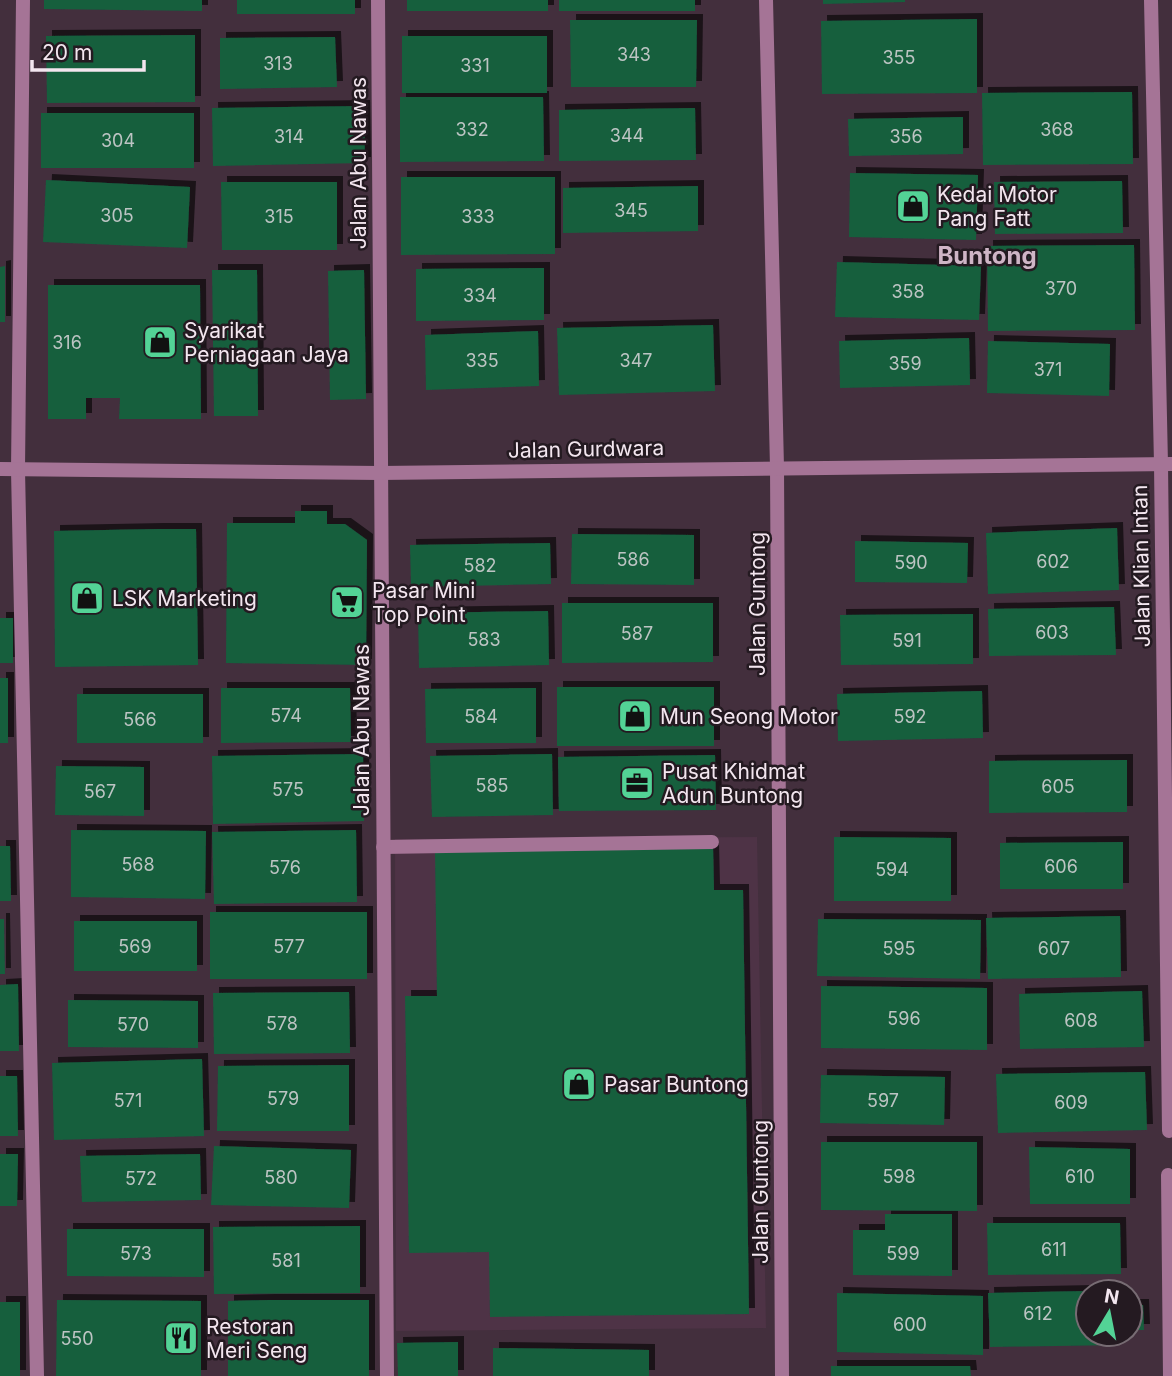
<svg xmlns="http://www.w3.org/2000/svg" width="1172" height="1376" font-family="Inter,sans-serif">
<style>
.built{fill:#4e3346}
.building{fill:#165e3e;filter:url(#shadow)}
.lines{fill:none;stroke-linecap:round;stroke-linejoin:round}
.service{stroke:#a57496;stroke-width:14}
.minor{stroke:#a57496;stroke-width:14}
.tertiary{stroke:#a57496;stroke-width:14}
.labels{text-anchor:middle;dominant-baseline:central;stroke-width:5;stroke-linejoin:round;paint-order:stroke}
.number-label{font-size:18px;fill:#bcc4c3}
.street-label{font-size:21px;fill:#f3e6ef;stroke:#241a21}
.poi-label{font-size:21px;fill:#f3e6ef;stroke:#241a21;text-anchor:start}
.quarter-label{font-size:24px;font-weight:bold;fill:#cfb5c6;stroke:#241a21}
</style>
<defs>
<filter id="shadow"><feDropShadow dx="6" dy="-6" stdDeviation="0" flood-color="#0009"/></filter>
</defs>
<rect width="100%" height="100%" fill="#432f3d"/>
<polygon class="built" points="757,837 766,1328 396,1331 395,839"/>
<g class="building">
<polygon points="44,0 202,0 202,11 44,9"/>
<rect x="237" y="0" width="118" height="14"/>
<rect x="407" y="0" width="141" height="11"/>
<rect x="559" y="0" width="136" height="11"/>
<polygon points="823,0 905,0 905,2 823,4"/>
<polygon points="977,19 977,93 822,94 821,21"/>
<polygon points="570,20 697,20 696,87 571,87"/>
<polygon points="195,35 195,102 47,103 46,36"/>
<rect x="402" y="36" width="145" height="57"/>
<polygon points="335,37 337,87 220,89 220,38"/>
<polygon points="1132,92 1133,164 983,165 982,93"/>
<polygon points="400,97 543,97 544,161 400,162"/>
<polygon points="364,106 365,163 213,166 212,108"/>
<polygon points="695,108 696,160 559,161 559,110"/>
<rect x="41" y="113" width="153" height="55"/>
<polygon points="963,117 963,154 849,156 848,119"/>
<polygon points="850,173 978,175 976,240 849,237"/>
<polygon points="401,177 555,177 555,254 401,255"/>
<polygon points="46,180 190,187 187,248 43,242"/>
<polygon points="1122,181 1123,233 995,234 994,182"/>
<polygon points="221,182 337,182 337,250 222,250"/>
<polygon points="698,186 698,231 563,233 563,188"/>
<polygon points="1134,245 1135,330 988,331 987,246"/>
<polygon points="837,262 981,266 979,320 835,317"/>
<polygon points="5,266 5,322 0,322 0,267"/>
<polygon points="544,268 544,320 416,321 416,269"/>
<polygon points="212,270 257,270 258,416 214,416"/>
<polygon points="364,270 366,399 330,400 328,271"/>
<polygon points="48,285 200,285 201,419 119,419 120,398 86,398 86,419 48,419"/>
<polygon points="713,325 715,391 559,395 557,328"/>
<polygon points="538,331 539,386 426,390 425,335"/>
<polygon points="969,338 970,385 840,388 839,341"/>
<polygon points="988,341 1110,344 1109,396 987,393"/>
<polygon points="295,511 327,511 327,524 345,524 367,540 366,665 226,663 227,523 295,523"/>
<polygon points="1117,528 1119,590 988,594 986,533"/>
<polygon points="157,529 196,529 198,665 55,667 54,531"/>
<polygon points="572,534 694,535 694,585 571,584"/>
<polygon points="855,541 968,543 967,583 855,582"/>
<polygon points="550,543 551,584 411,587 410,545"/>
<polygon points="562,603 713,603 713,662 562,663"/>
<polygon points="1114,607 1116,655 989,656 988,609"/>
<polygon points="548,611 549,665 419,668 418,613"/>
<polygon points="973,614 973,664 841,665 840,615"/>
<rect x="0" y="618" width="13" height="45"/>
<rect x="0" y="678" width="8" height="65"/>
<rect x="557" y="687" width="157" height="59"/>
<polygon points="221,688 350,688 351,742 221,743"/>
<polygon points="536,688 536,743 426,743 425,689"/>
<polygon points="982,691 983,738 838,741 837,694"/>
<rect x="77" y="694" width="126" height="49"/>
<polygon points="363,754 364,821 213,824 212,756"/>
<polygon points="552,754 553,815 432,817 430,756"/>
<polygon points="715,755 716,810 559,811 558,757"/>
<polygon points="1127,760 1127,812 989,813 989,761"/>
<polygon points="56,766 144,767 144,816 55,815"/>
<polygon points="71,830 206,831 205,899 71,897"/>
<polygon points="356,830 357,902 214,904 212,832"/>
<polygon points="834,837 951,838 951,901 834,901"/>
<polygon points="1123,842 1123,889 1000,889 1000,843"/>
<polygon points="0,846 10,846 11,901 0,901"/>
<polygon points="713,847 714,890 743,890 749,1314 490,1317 489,1252 409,1253 405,996 437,996 435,851"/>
<rect x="210" y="912" width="157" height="67"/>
<polygon points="1120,916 1121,977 988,979 986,918"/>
<polygon points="0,919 4,919 5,974 0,974"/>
<polygon points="818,919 981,920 980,979 817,976"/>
<rect x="74" y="921" width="123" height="50"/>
<polygon points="18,984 19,1051 0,1051 0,985"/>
<polygon points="821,986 987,988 987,1050 821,1048"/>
<polygon points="1142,991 1144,1047 1020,1049 1019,994"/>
<polygon points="349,992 350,1053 214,1054 213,993"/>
<polygon points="68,1000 198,1001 198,1048 68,1047"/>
<polygon points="202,1059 204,1136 54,1140 52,1063"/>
<polygon points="349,1065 349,1131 217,1131 218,1066"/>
<polygon points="1145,1072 1147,1130 998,1133 996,1074"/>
<polygon points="821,1075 945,1077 944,1125 820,1123"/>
<polygon points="0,1076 17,1076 18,1136 0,1136"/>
<polygon points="821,1142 977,1142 977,1211 821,1210"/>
<polygon points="214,1146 351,1150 349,1208 211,1205"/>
<polygon points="1029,1147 1130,1149 1130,1204 1030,1204"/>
<polygon points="0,1154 18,1154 17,1206 0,1206"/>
<polygon points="200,1154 201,1200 82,1202 80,1156"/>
<polygon points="885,1214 952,1214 952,1276 853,1275 853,1230 885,1230"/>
<polygon points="987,1223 1120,1223 1121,1274 988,1275"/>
<polygon points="360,1226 360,1293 214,1294 213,1227"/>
<polygon points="67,1229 204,1229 204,1277 67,1276"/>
<polygon points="1088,1291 1088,1334 1120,1334 1120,1345 990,1347 988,1293"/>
<polygon points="837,1293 983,1296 983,1355 837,1352"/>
<polygon points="57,1300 201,1301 201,1376 56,1376"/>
<polygon points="270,1300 369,1300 369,1376 228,1376 228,1301"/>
<rect x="0" y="1302" width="20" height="74"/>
<polygon points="1130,1305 1143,1305 1144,1330 1130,1330"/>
<polygon points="458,1342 458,1376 398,1376 397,1343"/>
<polygon points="493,1348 649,1350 649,1376 493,1376"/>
<polygon points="831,1366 970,1366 971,1376 831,1376"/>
</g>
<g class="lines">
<polyline class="service" points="383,847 712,842"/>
<g class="minor">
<polyline points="23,0 18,470 37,1376"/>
<polyline points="378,0 387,1376"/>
<polyline points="1151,0 1161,464 1169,1131"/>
<polyline points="1168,1175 1170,1376"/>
</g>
<g class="tertiary">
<polyline points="766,0 777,467 782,1376"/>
<polyline points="0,469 380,473 1172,464"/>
</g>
</g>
<defs>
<g id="shop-square" transform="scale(1.75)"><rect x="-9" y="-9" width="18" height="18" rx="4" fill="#53d396" stroke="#241a21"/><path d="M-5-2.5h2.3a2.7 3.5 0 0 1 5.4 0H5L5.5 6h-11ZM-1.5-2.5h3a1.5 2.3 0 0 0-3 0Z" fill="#111"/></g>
<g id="supermarket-square" transform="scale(1.75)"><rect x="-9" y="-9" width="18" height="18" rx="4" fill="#53d396" stroke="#241a21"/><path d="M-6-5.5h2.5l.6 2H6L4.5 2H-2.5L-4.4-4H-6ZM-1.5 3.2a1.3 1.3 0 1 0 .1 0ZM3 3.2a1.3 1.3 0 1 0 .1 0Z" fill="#111"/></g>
<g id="office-square" transform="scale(1.75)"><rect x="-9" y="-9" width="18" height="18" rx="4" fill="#53d396" stroke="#241a21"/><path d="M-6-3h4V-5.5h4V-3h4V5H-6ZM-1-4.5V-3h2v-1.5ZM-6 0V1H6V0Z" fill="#111"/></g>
<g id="restaurant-square" transform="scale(1.75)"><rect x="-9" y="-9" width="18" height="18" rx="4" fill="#53d396" stroke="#241a21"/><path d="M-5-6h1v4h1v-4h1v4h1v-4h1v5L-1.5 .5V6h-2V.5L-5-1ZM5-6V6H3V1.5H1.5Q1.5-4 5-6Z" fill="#111"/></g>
</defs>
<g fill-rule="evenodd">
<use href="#shop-square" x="913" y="206"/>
<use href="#shop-square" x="160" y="342"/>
<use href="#shop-square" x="87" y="598"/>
<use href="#supermarket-square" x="347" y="602"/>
<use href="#shop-square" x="635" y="716"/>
<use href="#office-square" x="637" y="783"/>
<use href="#shop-square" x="579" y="1084"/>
<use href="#restaurant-square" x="181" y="1338"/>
</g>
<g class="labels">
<g class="number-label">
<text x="634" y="54">343</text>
<text x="899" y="57">355</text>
<text x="278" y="63">313</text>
<text x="475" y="65">331</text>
<text x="472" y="129">332</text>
<text x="1057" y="129">368</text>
<text x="627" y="135">344</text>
<text x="289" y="136">314</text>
<text x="906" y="136">356</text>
<text x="118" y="140">304</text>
<text x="631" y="210">345</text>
<text x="117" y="215">305</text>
<text x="279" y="216">315</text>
<text x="478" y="216">333</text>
<text x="1061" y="288">370</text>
<text x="908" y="291">358</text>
<text x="480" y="295">334</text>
<text x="67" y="342">316</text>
<text x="482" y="360">335</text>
<text x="636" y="360">347</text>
<text x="905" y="363">359</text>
<text x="1048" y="369">371</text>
<text x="633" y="559">586</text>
<text x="1053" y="561">602</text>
<text x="911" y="562">590</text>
<text x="480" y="565">582</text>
<text x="1052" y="632">603</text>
<text x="637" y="633">587</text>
<text x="484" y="639">583</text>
<text x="907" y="640">591</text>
<text x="286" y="715">574</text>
<text x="481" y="716">584</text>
<text x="910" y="716">592</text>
<text x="140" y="719">566</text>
<text x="492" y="785">585</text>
<text x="1058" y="786">605</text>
<text x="288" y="789">575</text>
<text x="100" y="791">567</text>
<text x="138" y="864">568</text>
<text x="1061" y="866">606</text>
<text x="285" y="867">576</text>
<text x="892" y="869">594</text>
<text x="135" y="946">569</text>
<text x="289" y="946">577</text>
<text x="899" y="948">595</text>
<text x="1054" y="948">607</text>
<text x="904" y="1018">596</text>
<text x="1081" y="1020">608</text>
<text x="282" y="1023">578</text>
<text x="133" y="1024">570</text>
<text x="283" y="1098">579</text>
<text x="128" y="1100">571</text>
<text x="883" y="1100">597</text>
<text x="1071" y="1102">609</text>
<text x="899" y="1176">598</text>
<text x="1080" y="1176">610</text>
<text x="281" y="1177">580</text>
<text x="141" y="1178">572</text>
<text x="1054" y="1249">611</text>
<text x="136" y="1253">573</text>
<text x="903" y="1253">599</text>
<text x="286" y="1260">581</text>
<text x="1038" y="1313">612</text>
<text x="910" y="1324">600</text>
<text x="77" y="1338">550</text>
</g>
<g class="street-label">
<text transform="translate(358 163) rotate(-90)">Jalan Abu Nawas</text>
<text transform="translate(586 449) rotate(-1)">Jalan Gurdwara</text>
<text transform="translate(1141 566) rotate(-91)">Jalan Klian Intan</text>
<text transform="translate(757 604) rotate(-90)">Jalan Guntong</text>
<text transform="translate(361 730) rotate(-90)">Jalan Abu Nawas</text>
<text transform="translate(760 1192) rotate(-90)">Jalan Guntong</text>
</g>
<g class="poi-label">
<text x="937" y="194">Kedai Motor<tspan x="937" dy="24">Pang Fatt</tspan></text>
<text x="184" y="330">Syarikat<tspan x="184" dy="24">Perniagaan Jaya</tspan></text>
<text x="372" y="590">Pasar Mini<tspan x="372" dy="24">Top Point</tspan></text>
<text x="112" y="598">LSK Marketing</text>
<text x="660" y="716">Mun Seong Motor</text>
<text x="662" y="771">Pusat Khidmat<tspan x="662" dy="24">Adun Buntong</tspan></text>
<text x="604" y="1084">Pasar Buntong</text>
<text x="206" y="1326">Restoran<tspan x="206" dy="24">Meri Seng</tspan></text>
</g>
<g class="quarter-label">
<text x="987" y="255">Buntong</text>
</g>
</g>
<g transform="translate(1109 1313) rotate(10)"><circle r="33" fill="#241a21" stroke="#776c73" stroke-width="2"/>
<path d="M0-5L12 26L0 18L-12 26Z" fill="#53d396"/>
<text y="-10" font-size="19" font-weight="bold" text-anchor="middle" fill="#f3e6ef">N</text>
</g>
<path d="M32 60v10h112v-10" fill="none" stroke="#f3e6ef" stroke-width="3.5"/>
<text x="42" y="60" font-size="21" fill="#f3e6ef" stroke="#241a21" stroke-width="5" paint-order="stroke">20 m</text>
</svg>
